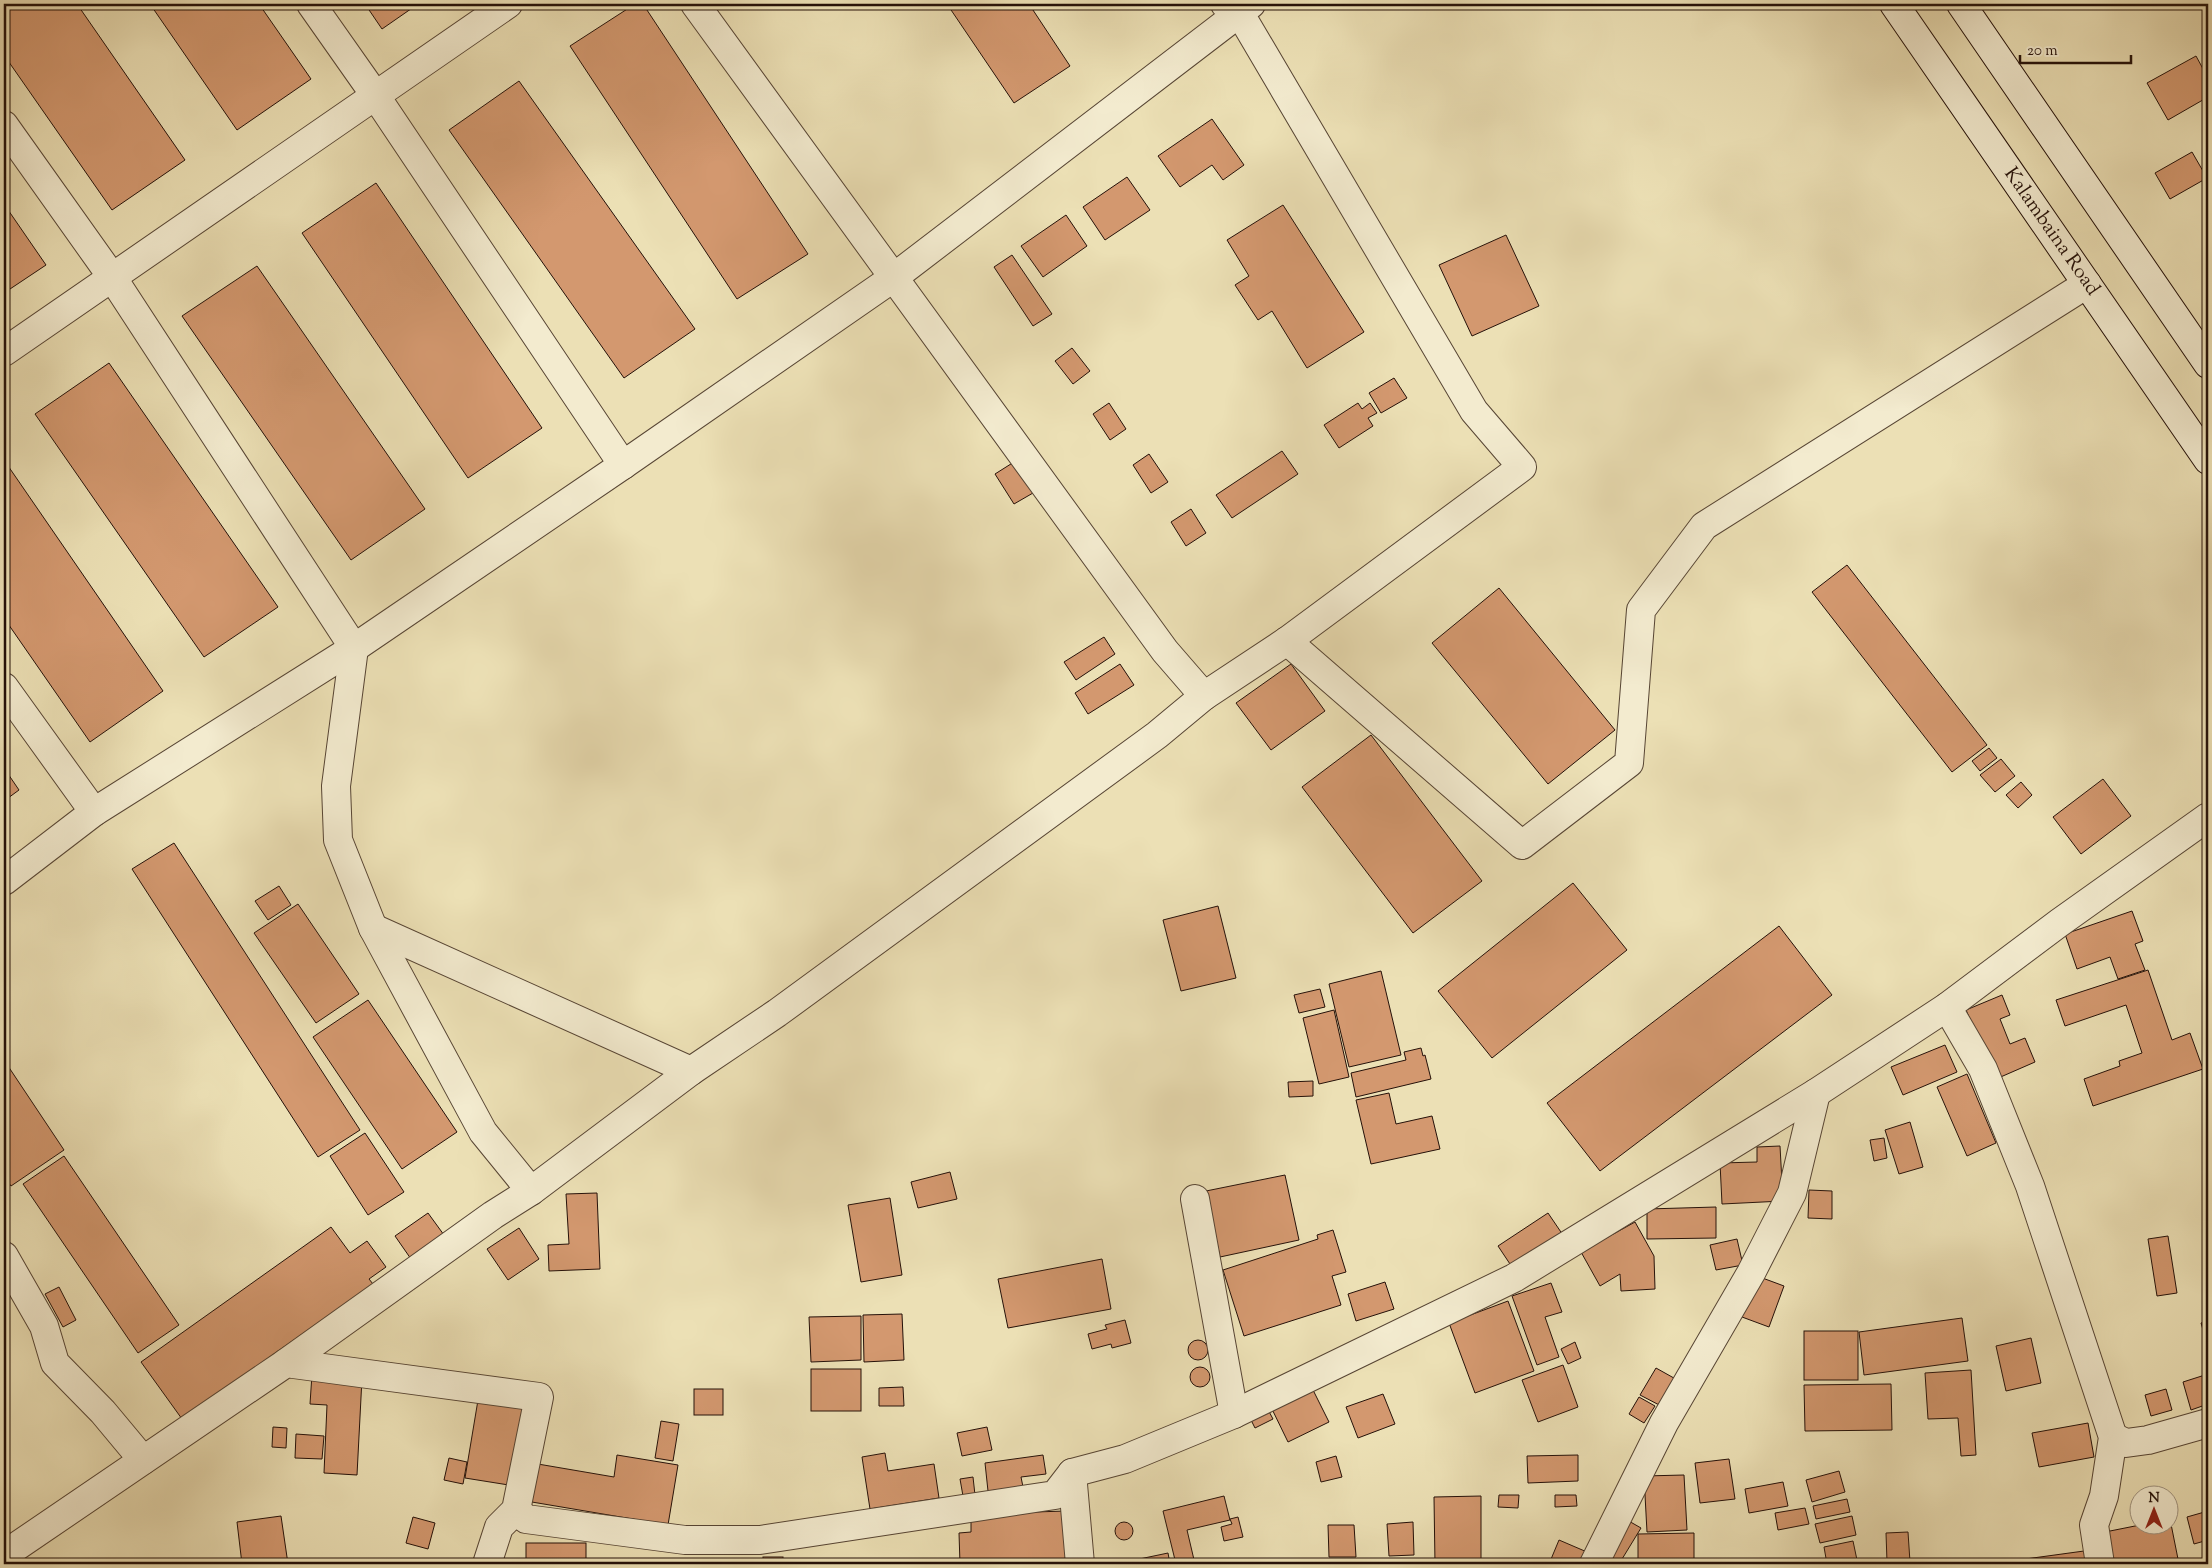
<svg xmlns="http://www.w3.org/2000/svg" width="2212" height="1568" font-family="'Sorts Mill Goudy',serif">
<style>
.building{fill:#d3986f;stroke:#251109}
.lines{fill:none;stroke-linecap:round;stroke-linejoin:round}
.minor-casing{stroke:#574534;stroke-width:30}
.secondary-casing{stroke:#251109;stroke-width:30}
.minor{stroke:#f3ebcf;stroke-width:28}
.secondary{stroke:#f3ebcf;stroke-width:28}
.labels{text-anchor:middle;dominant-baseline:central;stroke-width:4.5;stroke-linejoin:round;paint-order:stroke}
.street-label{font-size:20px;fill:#251109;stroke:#f3ebcf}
</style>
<rect width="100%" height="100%" fill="#ece0b5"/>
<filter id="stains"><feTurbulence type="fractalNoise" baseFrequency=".004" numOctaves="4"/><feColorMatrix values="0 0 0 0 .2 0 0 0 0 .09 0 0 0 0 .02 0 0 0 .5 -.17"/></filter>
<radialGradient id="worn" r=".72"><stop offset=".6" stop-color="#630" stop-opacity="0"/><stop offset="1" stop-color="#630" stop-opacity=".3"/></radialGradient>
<g class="building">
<polygon points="4,4 77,4 185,160 112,210 4,55"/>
<polygon points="150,4 259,4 311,79 237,130"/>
<polygon points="365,4 418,4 382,29"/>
<polygon points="635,4 643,4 808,254 737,299 570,46"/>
<polygon points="947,4 1029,4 1070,66 1014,103"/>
<polygon points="2196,56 2208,78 2208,97 2168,120 2147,83"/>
<polygon points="519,81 695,329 624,378 449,130"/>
<polygon points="1212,119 1244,165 1223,180 1212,165 1180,187 1158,156"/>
<polygon points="2192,152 2207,178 2170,199 2155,173"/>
<polygon points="1127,177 1150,210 1105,240 1083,207"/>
<polygon points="376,183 542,428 468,478 302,233"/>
<polygon points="4,204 46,265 4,293"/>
<polygon points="1283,205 1364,332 1307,368 1272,311 1258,320 1235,285 1249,276 1227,240"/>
<polygon points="1066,215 1087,246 1043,277 1021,246"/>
<polygon points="1506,235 1539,306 1472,336 1439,265"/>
<polygon points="1012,255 1052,314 1033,326 994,267"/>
<polygon points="257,266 425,509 351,560 182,316"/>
<polygon points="1072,348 1090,371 1073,384 1055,361"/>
<polygon points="109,363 278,607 204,657 35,414"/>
<polygon points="1394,378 1407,398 1381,413 1369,393"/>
<polygon points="1109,403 1126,429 1110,440 1093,414"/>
<polygon points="1358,403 1362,409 1370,403 1377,413 1368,418 1373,426 1339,448 1324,425"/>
<polygon points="1282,451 1298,474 1232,518 1216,495"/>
<polygon points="1149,454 1168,482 1151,493 1133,465"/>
<polygon points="4,460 163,691 90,742 4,618"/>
<polygon points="1014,462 1033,493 1014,504 995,474"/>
<polygon points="1191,509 1206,533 1186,546 1171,522"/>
<polygon points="1847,565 1987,745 1952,772 1812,592"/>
<polygon points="1499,588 1615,730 1548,784 1432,643"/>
<polygon points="1104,637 1115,654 1076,680 1064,662"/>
<polygon points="1120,664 1134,685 1088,714 1075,693"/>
<polygon points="1291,664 1325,711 1271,750 1236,703"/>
<polygon points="1371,735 1482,881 1413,933 1302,787"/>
<polygon points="1989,748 1997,758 1980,771 1972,761"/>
<polygon points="2001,759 2015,776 1995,792 1980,775"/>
<polygon points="4,768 19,790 4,801"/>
<polygon points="2103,779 2131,816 2081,854 2053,817"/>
<polygon points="2021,782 2032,795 2018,808 2006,795"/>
<polygon points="174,843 360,1130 318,1157 132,869"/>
<polygon points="1573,883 1627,950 1492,1058 1438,991"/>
<polygon points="279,886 291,905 268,920 255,901"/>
<polygon points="298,904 359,994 316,1023 254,933"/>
<polygon points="1218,906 1236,978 1181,991 1163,920"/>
<polygon points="2132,911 2143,941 2135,944 2145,970 2118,979 2110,957 2077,969 2065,934"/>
<polygon points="1779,926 1832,995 1600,1171 1547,1103"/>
<polygon points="2148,970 2172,1040 2190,1033 2203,1069 2093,1106 2084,1079 2120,1066 2119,1061 2142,1053 2126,1005 2065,1026 2056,1000"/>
<polygon points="1381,971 1401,1055 1349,1067 1329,984"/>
<polygon points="1320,989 1325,1007 1299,1013 1294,995"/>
<polygon points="2002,995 2010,1015 2000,1019 2010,1044 2025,1038 2035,1062 1996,1079 1966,1010"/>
<polygon points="368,1000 457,1132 402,1169 313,1037"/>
<polygon points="1334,1010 1349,1077 1319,1084 1303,1018"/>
<polygon points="2208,1038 2208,1056 2205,1039"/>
<polygon points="1945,1045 1957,1072 1903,1095 1891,1067"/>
<polygon points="1421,1048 1423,1056 1425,1055 1431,1079 1356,1097 1351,1073 1406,1060 1404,1052"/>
<polygon points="4,1060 64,1150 11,1186 4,1176"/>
<polygon points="1967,1074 1996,1143 1967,1156 1937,1087"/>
<polygon points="1313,1081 1313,1096 1289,1097 1288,1082"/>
<polygon points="2208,1084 2208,1117 2203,1085"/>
<polygon points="1389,1093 1396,1124 1432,1116 1440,1149 1371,1164 1356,1100"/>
<polygon points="1910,1122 1923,1167 1899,1174 1885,1130"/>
<polygon points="365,1133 404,1192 368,1215 330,1156"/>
<polygon points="1884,1138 1887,1158 1874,1161 1870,1140"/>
<polygon points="1780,1146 1783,1201 1722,1204 1720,1163 1757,1162 1757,1147"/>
<polygon points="64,1156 179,1325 138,1353 23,1184"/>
<polygon points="950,1172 957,1199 918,1208 911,1182"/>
<polygon points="1285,1175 1299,1240 1220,1257 1206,1191"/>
<polygon points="1809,1190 1832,1191 1832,1219 1808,1218"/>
<polygon points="597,1193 600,1269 549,1271 548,1245 569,1244 566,1194"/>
<polygon points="890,1198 902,1275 861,1282 848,1205"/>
<polygon points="1716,1207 1716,1238 1647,1239 1647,1209"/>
<polygon points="428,1213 444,1235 411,1259 395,1236"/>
<polygon points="1548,1213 1565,1238 1514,1270 1498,1246"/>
<polygon points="1635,1222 1654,1256 1655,1289 1621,1291 1620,1274 1600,1286 1581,1252"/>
<polygon points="331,1227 350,1253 367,1241 386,1267 369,1279 373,1284 182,1419 141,1362"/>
<polygon points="519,1228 539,1259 508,1280 487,1249"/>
<polygon points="1333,1230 1346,1272 1332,1276 1341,1305 1244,1336 1223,1270 1318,1239 1317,1235"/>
<polygon points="2168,1236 2177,1293 2157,1296 2148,1239"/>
<polygon points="1737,1239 1743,1265 1716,1270 1710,1245"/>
<polygon points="1102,1259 1111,1309 1008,1328 998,1279"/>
<polygon points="1757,1276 1784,1286 1769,1327 1742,1317"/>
<polygon points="1385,1282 1394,1309 1356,1321 1348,1294"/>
<polygon points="1551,1283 1562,1312 1545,1317 1559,1357 1537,1365 1512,1296"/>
<polygon points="59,1287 76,1320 63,1327 45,1294"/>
<polygon points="1508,1301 1534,1371 1475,1393 1449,1323"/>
<polygon points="902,1314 904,1360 864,1362 863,1315"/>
<polygon points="861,1316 861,1360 811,1362 809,1317"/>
<polygon points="1962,1318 1968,1361 1864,1375 1859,1332"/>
<polygon points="1125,1320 1131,1343 1112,1348 1111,1344 1092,1349 1088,1334 1107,1329 1105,1325"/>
<polygon points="2208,1321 2208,1347 2201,1323"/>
<rect x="1804" y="1331" width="54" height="49"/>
<polygon points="2031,1338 2041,1383 2006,1391 1996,1346"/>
<circle cx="1198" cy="1350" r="10"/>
<polygon points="1575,1342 1581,1358 1568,1364 1561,1349"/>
<polygon points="1563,1365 1578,1407 1538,1422 1522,1380"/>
<circle cx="1200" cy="1377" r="10"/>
<polygon points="1656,1368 1681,1382 1665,1408 1640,1395"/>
<rect x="811" y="1369" width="50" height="42"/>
<polygon points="1971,1370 1976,1455 1961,1456 1958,1418 1928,1419 1925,1373"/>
<polygon points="312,1374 362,1378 357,1475 324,1473 327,1405 310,1404"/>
<polygon points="2208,1374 2208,1404 2191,1410 2183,1382"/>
<polygon points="1891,1384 1892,1430 1805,1431 1804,1385"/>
<polygon points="1311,1386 1329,1422 1288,1442 1270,1405"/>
<polygon points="903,1387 904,1406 879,1406 879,1388"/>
<rect x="694" y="1389" width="29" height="26"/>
<polygon points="2166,1389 2172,1410 2151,1416 2145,1395"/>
<polygon points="479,1394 528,1402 515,1486 465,1478"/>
<polygon points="1383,1394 1395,1424 1358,1438 1346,1407"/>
<polygon points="1639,1397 1655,1406 1644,1423 1629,1414"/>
<polygon points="1266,1406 1273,1419 1255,1428 1249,1416"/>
<polygon points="661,1421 679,1424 673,1461 655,1458"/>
<polygon points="2088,1423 2094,1457 2039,1467 2032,1433"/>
<polygon points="273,1427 287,1428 286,1448 272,1447"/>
<polygon points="987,1427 992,1450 962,1456 957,1433"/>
<polygon points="296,1434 324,1436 322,1459 295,1458"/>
<polygon points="885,1453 888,1471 934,1464 939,1498 870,1509 862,1457"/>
<polygon points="617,1455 678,1465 668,1525 526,1501 532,1463 614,1477"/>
<polygon points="1043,1455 1046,1474 1021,1477 1023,1487 988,1491 985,1463"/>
<polygon points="1578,1455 1578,1481 1528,1483 1527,1456"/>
<polygon points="1336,1456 1342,1477 1321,1482 1316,1462"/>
<polygon points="449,1458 467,1462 463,1484 444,1480"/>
<polygon points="1729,1459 1735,1499 1700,1503 1695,1463"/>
<polygon points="1839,1471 1845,1492 1812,1502 1806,1480"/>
<polygon points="1684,1475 1687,1530 1647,1532 1644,1476"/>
<polygon points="973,1477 975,1495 963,1496 960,1479"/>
<polygon points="1783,1482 1788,1506 1749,1513 1745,1489"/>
<polygon points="1499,1495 1519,1495 1518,1508 1498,1507"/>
<polygon points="1555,1495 1576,1495 1577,1506 1555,1507"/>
<polygon points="1224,1496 1230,1520 1187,1530 1195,1564 1176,1564 1163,1511"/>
<polygon points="1481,1496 1481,1564 1435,1564 1434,1497"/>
<polygon points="1847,1499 1850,1512 1816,1519 1813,1506"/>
<polygon points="1805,1508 1809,1524 1778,1530 1775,1513"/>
<polygon points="1066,1511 1068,1564 960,1564 959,1533 971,1532 971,1514"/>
<polygon points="2208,1511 2208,1540 2194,1544 2187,1517"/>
<polygon points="281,1516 288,1564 242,1564 237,1522"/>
<polygon points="1852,1516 1856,1535 1820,1543 1815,1524"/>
<polygon points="413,1517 435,1523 428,1549 406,1543"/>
<polygon points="1238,1517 1243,1537 1224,1541 1221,1527 1232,1524 1230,1519"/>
<polygon points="2170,1519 2179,1564 2111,1564 2105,1532 2140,1525 2170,1526"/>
<polygon points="1627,1520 1641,1528 1619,1564 1613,1564 1603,1559"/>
<polygon points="1413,1522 1414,1555 1389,1556 1387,1524"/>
<circle cx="1124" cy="1531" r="9"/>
<polygon points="1328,1525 1354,1525 1356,1557 1329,1557"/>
<polygon points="1908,1532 1910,1562 1887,1562 1886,1533"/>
<polygon points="1694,1533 1694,1564 1638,1564 1638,1534"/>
<polygon points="1559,1540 1587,1552 1582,1564 1549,1564"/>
<polygon points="1853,1541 1857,1560 1827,1564 1824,1547"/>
<rect x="526" y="1543" width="60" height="21"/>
<polygon points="2084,1551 2086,1564 1989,1564"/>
<polygon points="1168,1553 1170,1564 1130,1564 1130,1561"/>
<rect x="763" y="1557" width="20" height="7"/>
<polygon points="1247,1559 1247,1564 1222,1564 1221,1561"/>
</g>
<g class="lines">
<g class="minor-casing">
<g id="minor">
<polyline points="311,4 375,95 623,465"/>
<polyline points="4,125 112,277 354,648 336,786 338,840 373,928 483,1132 531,1191"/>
<polyline points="4,352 508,4"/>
<polyline points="1287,641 1522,845 1629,763 1641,610 1704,526 2087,284"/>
<polyline points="4,687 94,812"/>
<polyline points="1204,696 1287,641 1522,467 1474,411 1239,12 1225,4"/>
<polyline points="4,881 94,812 354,648 623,465 893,278 1251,4"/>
<polyline points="373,928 691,1071"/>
<polyline points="1947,1007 1983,1069 2030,1186 2113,1437 2104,1496 2094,1525 2100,1564"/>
<polyline points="1195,1199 1234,1414"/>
<polyline points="4,1256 44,1326 55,1363 103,1412 143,1460"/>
<polyline points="286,1363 493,1215 531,1191 691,1071 777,1013 1157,735 1204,696 1165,651 695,4"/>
<polyline points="2113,1437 2126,1443 2148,1440 2208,1423"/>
<polyline points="1072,1473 1080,1564"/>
<polyline points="516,1510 526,1519 685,1540 760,1540 1055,1495 1072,1473 1125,1459 1234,1414 1514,1278 1816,1093 1947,1007 2059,923 2208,817"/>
<polyline points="4,1555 286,1363 539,1397 516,1510 499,1527 487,1564"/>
<polyline points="1594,1564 1664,1423 1751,1273 1792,1193 1816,1093"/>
</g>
</g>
<g class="secondary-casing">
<g id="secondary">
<polyline points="1894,4 2208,460"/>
<polyline points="1961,4 2208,364"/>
</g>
</g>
<use href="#minor" class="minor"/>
<use href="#secondary" class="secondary"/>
</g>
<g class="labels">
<g class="street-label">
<text transform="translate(2051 232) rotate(55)">Kalambaina Road</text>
</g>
</g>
<rect width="2212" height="1568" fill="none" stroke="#ece0b5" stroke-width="20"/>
<rect x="5" y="5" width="2202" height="1558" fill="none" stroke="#251109" stroke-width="2.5"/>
<rect x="10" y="10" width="2192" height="1548" fill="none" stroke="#251109"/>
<g transform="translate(2154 1510)"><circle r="24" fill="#f3ebcf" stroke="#a19480"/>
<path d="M0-4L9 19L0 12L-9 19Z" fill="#8f2418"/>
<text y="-8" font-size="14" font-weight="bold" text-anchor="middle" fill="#251109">N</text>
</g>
<path d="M2020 55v8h111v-8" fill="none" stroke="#251109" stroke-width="2.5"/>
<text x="2027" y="55" font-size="15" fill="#251109" stroke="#f3ebcf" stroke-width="4" paint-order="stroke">20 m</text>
<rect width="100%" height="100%" filter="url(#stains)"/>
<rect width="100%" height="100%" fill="url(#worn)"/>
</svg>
